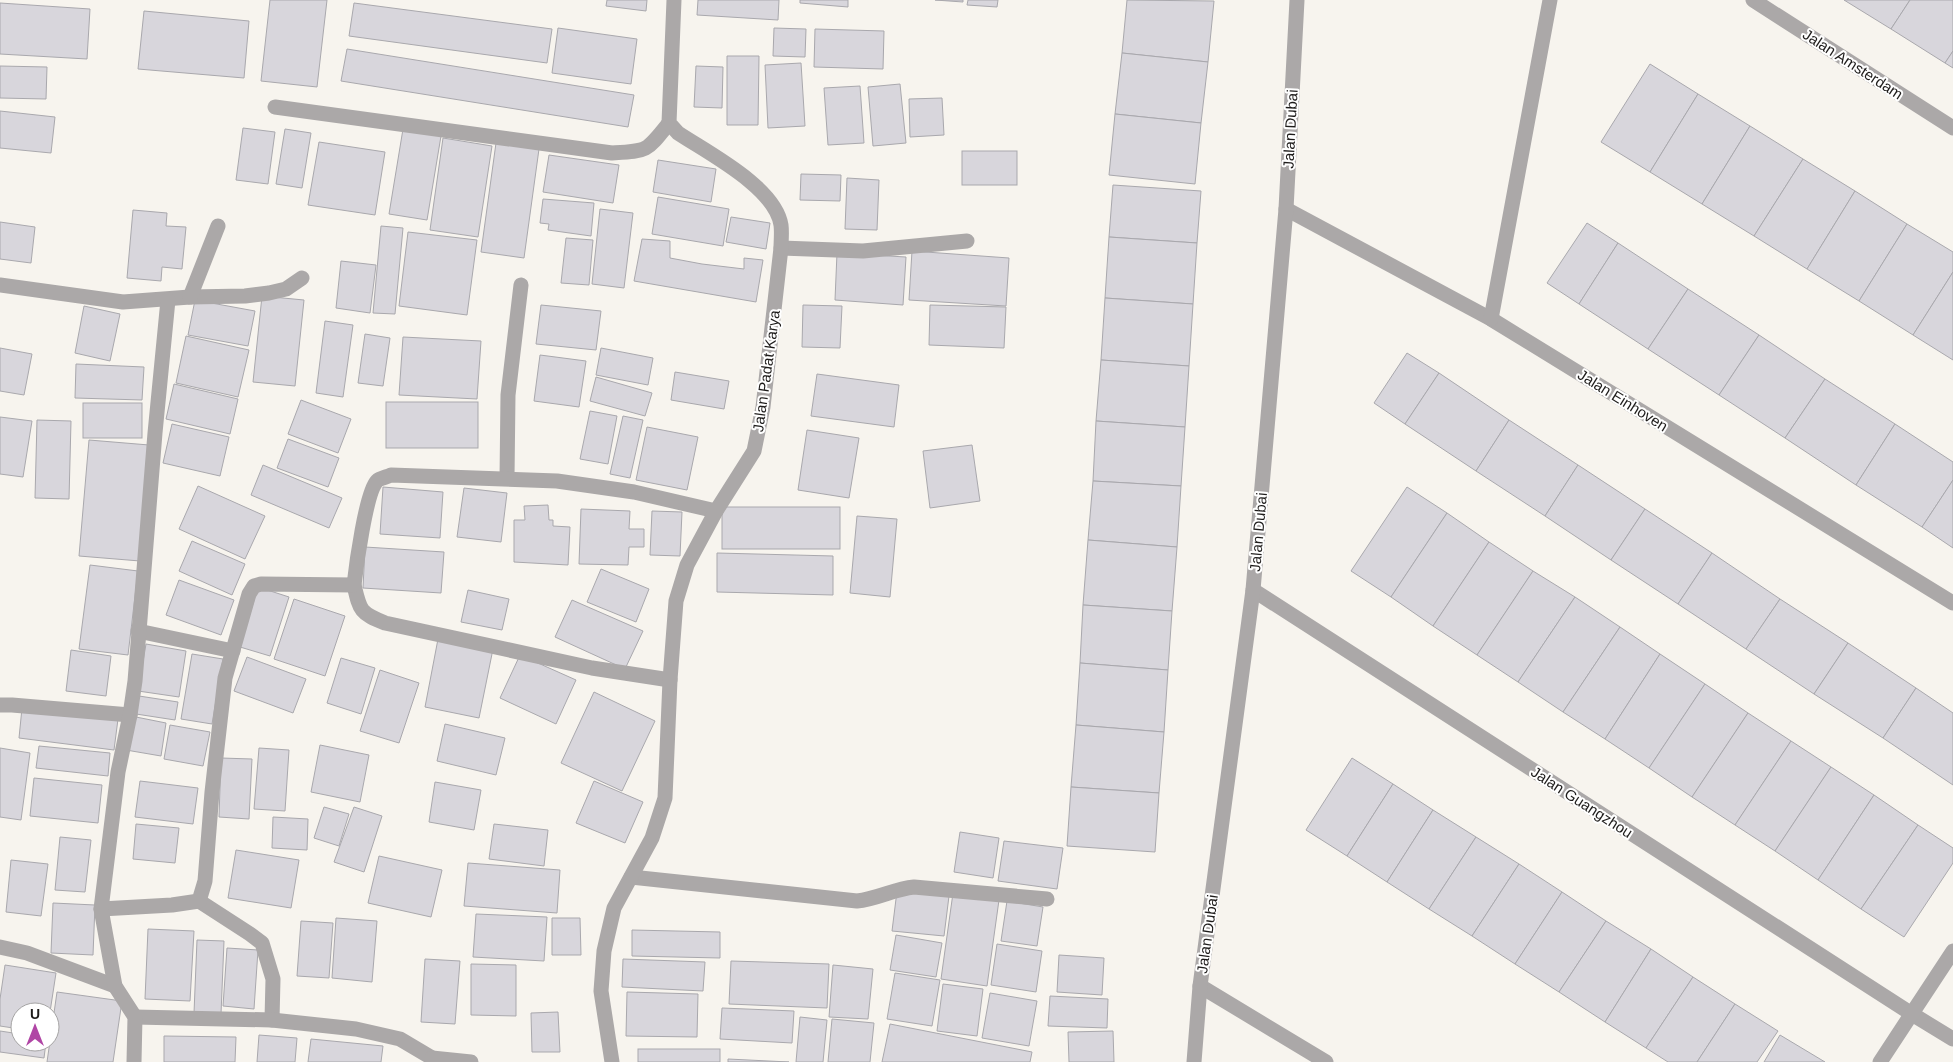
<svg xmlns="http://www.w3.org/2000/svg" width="1953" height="1062" font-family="Arial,sans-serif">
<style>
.building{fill:#d8d6dc;stroke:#a9a8ad}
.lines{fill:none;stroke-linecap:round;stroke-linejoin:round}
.service{stroke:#aba8a8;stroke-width:15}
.minor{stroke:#aba8a8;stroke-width:15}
.labels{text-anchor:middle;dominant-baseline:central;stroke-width:4;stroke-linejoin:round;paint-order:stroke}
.street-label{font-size:15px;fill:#1e1c1b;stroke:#fff}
</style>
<rect width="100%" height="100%" fill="#f7f4ee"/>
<g class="building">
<polygon points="270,0 327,0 317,87 261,81"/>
<polygon points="607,0 647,0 646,11 606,6"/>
<polygon points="698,0 779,0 778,20 697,15"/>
<polygon points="800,0 848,0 848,7 800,3"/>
<polygon points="935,0 963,0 963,2"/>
<polygon points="968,0 998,0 997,7 967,5"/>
<polygon points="1127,0 1214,1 1208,62 1122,53"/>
<polygon points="1844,0 1910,0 1891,29"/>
<polygon points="1910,0 1953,0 1953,51 1945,63 1891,29"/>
<polygon points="0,3 90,9 87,59 0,54"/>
<polygon points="354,3 552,29 547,63 349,36"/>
<polygon points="144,11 249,21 244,78 138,69"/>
<polygon points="558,28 637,39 631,84 552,73"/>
<polygon points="774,28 806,29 805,57 773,56"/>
<polygon points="815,29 884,31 883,69 814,67"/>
<polygon points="347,49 634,95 628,127 341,81"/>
<polygon points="1953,51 1953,68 1945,63"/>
<polygon points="1122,53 1208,62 1201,123 1115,114"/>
<polygon points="727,56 759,56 758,125 727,125"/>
<polygon points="801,63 805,126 768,128 765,65"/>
<polygon points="1650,64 1698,94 1650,172 1601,142"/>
<polygon points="0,66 47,67 46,99 0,98"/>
<polygon points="696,66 723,67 722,108 694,107"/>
<polygon points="900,84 906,143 873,146 868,87"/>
<polygon points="860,86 864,143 828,145 824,88"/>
<polygon points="1698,94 1750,126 1702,204 1650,172"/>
<polygon points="942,98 944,135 910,137 909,99"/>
<polygon points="0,111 55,117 51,153 0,148"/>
<polygon points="1115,114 1201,123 1195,184 1109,175"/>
<polygon points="1750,126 1803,159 1754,236 1702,204"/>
<polygon points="243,128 275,132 268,184 236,180"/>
<polygon points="285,129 311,133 302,188 276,184"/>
<polygon points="403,129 441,136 427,220 389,214"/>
<polygon points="443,138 492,146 478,237 430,230"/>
<polygon points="319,142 385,152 375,215 308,205"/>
<polygon points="496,143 539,149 524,258 481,252"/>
<rect x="962" y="151" width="55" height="34"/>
<polygon points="549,155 619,165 613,203 543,192"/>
<polygon points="1803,159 1855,191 1807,269 1754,236"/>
<polygon points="658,160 716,169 711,202 653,192"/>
<polygon points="801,174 841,175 840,201 800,200"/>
<polygon points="847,178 879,180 877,230 845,229"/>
<polygon points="1113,185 1201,191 1197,243 1109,237"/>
<polygon points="1855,191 1907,224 1859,301 1807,269"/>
<polygon points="658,197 729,209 723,246 652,234"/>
<polygon points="543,199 594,203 591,236 548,230 549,224 540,223"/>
<polygon points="600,209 633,213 624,288 592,284"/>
<polygon points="133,210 167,213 166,226 186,227 182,269 162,267 161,281 127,278"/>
<polygon points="731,217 770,223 766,249 726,242"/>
<polygon points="0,222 35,227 31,263 0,259"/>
<polygon points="1587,223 1618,243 1579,304 1547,283"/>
<polygon points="1907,224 1953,252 1953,272 1913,335 1859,301"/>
<polygon points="381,226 403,228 395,314 373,313"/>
<polygon points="408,232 477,240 467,315 399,306"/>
<polygon points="1109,237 1197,243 1193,304 1105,298"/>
<polygon points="566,238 593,240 589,285 561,283"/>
<polygon points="642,239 670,241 670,258 702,264 744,269 744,258 763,260 756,302 634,281"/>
<polygon points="1618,243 1688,289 1648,349 1579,304"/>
<polygon points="912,251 1009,258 1006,306 909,300"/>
<polygon points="837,253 906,257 903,305 835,300"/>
<polygon points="341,261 376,265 370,313 336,308"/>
<polygon points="1953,272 1953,360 1913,335"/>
<polygon points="1688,289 1759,335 1719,395 1648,349"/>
<polygon points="262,296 304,300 295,386 253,382"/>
<polygon points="1105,298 1193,304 1189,366 1101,360"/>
<polygon points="195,300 255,311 248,346 188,335"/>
<polygon points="541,305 601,311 596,350 536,344"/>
<polygon points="803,305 842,306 840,348 802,347"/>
<polygon points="930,305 1006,307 1004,348 929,345"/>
<polygon points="84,306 120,314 110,361 75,353"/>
<polygon points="325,321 353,325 343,397 316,393"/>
<polygon points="365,334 390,338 383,386 358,383"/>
<polygon points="1759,335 1825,379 1785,438 1719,395"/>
<polygon points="186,336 249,350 238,397 176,383"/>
<polygon points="403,337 481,341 477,399 399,395"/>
<polygon points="0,348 32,354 24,395 0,391"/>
<polygon points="601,348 653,358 648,385 596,375"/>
<polygon points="1407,353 1439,373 1405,424 1374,403"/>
<polygon points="540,355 586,361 579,407 534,401"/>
<polygon points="1101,360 1189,366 1185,427 1096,421"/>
<polygon points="76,364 144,367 142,400 75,398"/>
<polygon points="675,372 729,381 724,409 671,400"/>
<polygon points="1439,373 1509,420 1476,471 1405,424"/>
<polygon points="817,374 899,385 894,427 811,416"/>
<polygon points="596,377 652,393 645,416 590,401"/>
<polygon points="1825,379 1895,424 1856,485 1785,438"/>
<polygon points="174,384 238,399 230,434 166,419"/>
<polygon points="301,400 351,419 338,453 288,434"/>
<rect x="386" y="402" width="92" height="46"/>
<rect x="83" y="403" width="59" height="35"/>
<polygon points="590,411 617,416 608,464 580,459"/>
<polygon points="623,416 643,420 630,478 610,474"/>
<polygon points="0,417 32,421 23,477 0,474"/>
<polygon points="37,420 71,421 69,499 35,498"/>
<polygon points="1509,420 1578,465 1545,516 1476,471"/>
<polygon points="1096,421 1185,427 1181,486 1093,481"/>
<polygon points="172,424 229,437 220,476 163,463"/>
<polygon points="1895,424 1953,462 1953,480 1922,527 1856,485"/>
<polygon points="647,427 698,437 687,490 636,480"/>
<polygon points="807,430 859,438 849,498 798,490"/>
<polygon points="288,439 339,458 328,487 277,468"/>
<polygon points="89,440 149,445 140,561 79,556"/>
<polygon points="972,445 980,501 930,508 923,451"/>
<polygon points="263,465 342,498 329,528 251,495"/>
<polygon points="1578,465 1645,509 1611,560 1545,516"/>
<polygon points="1953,480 1953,548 1922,527"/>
<polygon points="1093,481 1181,486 1177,547 1088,540"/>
<polygon points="198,486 265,516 245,559 179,529"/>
<polygon points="383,487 443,492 440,538 380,534"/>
<polygon points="1407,487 1447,513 1391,597 1351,571"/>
<polygon points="464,488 507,493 501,542 457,537"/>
<polygon points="548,505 549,520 553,520 553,526 570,527 568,565 514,562 514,520 525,520 524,506"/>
<rect x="722" y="507" width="118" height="42"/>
<polygon points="581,509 630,511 629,529 644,529 644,547 629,547 628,565 579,564"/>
<polygon points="1645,509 1712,553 1678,604 1611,560"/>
<polygon points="652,511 682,512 680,556 650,555"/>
<polygon points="1447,513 1489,542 1433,626 1391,597"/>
<polygon points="857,516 897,519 890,597 850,593"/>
<polygon points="1088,540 1177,547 1172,611 1083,605"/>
<polygon points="192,541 245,564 232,595 179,571"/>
<polygon points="1489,542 1533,571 1477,655 1433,626"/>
<polygon points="365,547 444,552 441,593 363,588"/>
<polygon points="717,553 833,556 833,595 717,592"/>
<polygon points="1712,553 1780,599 1746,649 1678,604"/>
<polygon points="90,565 138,571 128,655 79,649"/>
<polygon points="601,569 649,589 636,622 587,602"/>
<polygon points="1533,571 1575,597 1518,682 1477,655"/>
<polygon points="179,580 234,600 221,635 166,615"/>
<polygon points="258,587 289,597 270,656 240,647"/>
<polygon points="468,590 509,599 502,630 461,622"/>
<polygon points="1575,597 1620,627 1563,712 1518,682"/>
<polygon points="294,599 345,616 325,676 274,659"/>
<polygon points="1780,599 1848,643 1814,694 1746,649"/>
<polygon points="572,600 643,631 625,669 555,637"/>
<polygon points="1083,605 1172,611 1168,670 1080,663"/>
<polygon points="1620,627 1660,654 1605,739 1563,712"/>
<polygon points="438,639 493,649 479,718 425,707"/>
<polygon points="1848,643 1916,688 1883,738 1814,694"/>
<polygon points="146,644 186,651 179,697 138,691"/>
<polygon points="71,650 111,656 106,696 66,691"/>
<polygon points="192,654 223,659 212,724 181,719"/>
<polygon points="1660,654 1705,684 1649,768 1605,739"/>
<polygon points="520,655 576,680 556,724 500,698"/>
<polygon points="247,657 306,679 293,713 234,691"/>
<polygon points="341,658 375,668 361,714 327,703"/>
<polygon points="1080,663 1168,670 1164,732 1076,725"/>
<polygon points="380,670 419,683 399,743 360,731"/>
<polygon points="1705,684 1748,713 1692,797 1649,768"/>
<polygon points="1916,688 1953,713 1953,785 1883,738"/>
<polygon points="594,692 655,721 622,791 561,763"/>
<polygon points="139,696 178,702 175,720 136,714"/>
<polygon points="22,708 118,719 114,750 19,738"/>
<polygon points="1748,713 1791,741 1735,825 1692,797"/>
<polygon points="131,716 166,723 161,756 126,750"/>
<polygon points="445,724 505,738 496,775 437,761"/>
<polygon points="170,725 210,732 203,766 164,759"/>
<polygon points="1076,725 1164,732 1159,793 1071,787"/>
<polygon points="1791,741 1831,767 1775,851 1735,825"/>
<polygon points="320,745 369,755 360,802 311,792"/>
<polygon points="39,746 110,753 108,776 36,768"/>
<polygon points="0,748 30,753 21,820 0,817"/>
<polygon points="259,748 289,750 285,811 254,809"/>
<polygon points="221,758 252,759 249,819 219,817"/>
<polygon points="1352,758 1393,784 1347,856 1306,830"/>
<polygon points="1831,767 1874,795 1818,880 1775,851"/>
<polygon points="34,778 102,785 98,823 30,816"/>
<polygon points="140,781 198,788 193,824 135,817"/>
<polygon points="594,781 643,802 625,843 576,823"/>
<polygon points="435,782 481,790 474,830 429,822"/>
<polygon points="1393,784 1433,810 1387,882 1347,856"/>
<polygon points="1071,787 1159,793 1155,852 1067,846"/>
<polygon points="1874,795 1918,825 1861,909 1818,880"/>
<polygon points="324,807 349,814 339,846 314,838"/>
<polygon points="354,807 382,816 364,872 334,862"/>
<polygon points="1433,810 1476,837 1429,909 1387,882"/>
<polygon points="273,817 308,819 307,850 272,848"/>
<polygon points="136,824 179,828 175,863 133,859"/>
<polygon points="494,824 548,830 544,866 489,859"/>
<polygon points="1918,825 1953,848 1953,863 1904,937 1861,909"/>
<polygon points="960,832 999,838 993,878 954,872"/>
<polygon points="60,837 91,840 85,892 55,890"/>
<polygon points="1476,837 1519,864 1472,936 1429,909"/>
<polygon points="1004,841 1063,848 1057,889 998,881"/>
<polygon points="236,850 299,860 291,908 228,898"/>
<polygon points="379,856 442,870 431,917 368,903"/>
<polygon points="11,860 48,864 41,916 6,912"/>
<polygon points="468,863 560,870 557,913 464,906"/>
<polygon points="1519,864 1562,892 1515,964 1472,936"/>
<polygon points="897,891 949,896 944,936 892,931"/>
<polygon points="1562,892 1606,921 1559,992 1515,964"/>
<polygon points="953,893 999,900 987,986 941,979"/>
<polygon points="1007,901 1043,907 1037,946 1001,941"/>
<polygon points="53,903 95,905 93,955 51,953"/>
<polygon points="476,914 547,917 544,961 473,957"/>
<polygon points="336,918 377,921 372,982 332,978"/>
<polygon points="552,918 580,918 581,955 552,955"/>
<polygon points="301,921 333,923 329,978 297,976"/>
<polygon points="1606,921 1651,949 1605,1022 1559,992"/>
<polygon points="148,929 194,931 190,1001 145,999"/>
<polygon points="632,930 720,932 720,958 632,956"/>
<polygon points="896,935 942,943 936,977 890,970"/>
<polygon points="197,940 224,941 221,1014 194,1013"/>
<polygon points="997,944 1042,951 1036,992 991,985"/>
<polygon points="227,948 258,950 254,1009 223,1006"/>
<polygon points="1651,949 1693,977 1646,1048 1605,1022"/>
<polygon points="1059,955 1104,958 1102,995 1057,992"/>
<polygon points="425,959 460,961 455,1024 421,1022"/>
<polygon points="623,959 705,962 703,991 622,987"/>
<polygon points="731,961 829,964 827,1008 729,1004"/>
<polygon points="471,964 516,965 516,1016 471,1015"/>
<polygon points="5,965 56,973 50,1012 20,1012 20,1029 0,1026 0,999"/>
<polygon points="833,965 873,969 868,1019 829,1017"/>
<polygon points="895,973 940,980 932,1026 887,1019"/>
<polygon points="1693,977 1735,1004 1697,1062 1668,1062 1646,1048"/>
<polygon points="943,984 983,989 977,1036 937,1031"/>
<polygon points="57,992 122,1001 113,1062 47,1062"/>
<polygon points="627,992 698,994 697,1037 626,1036"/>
<polygon points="990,993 1037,1001 1029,1046 982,1038"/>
<polygon points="1050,996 1108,999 1107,1028 1048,1026"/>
<polygon points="1735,1004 1778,1031 1757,1062 1697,1062"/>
<polygon points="722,1008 794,1011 792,1043 720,1039"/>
<polygon points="558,1012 560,1052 532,1052 531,1013"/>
<polygon points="800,1017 827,1020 823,1062 796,1062"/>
<polygon points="832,1019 874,1023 870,1062 828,1062"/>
<polygon points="890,1024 1032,1052 1030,1062 882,1062"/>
<polygon points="0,1031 20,1034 20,1042 46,1042 44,1058 0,1052"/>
<polygon points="1113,1031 1114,1062 1069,1062 1068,1032"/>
<polygon points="259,1035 297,1038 295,1062 257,1062"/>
<polygon points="1780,1035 1825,1062 1764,1062"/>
<polygon points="164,1036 236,1037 235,1062 164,1062"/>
<polygon points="311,1039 383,1046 381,1062 308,1062"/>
<rect x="638" y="1049" width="82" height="13"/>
<polygon points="728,1059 789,1062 728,1062"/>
</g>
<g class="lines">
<g class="service">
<polyline points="1753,0 1953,128"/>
<polyline points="1286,209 1491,319 1953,603"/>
<polyline points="1491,319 1550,0"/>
<polyline points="1253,590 1912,1014 1953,1039"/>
<polyline points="1200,986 1326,1062"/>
<polyline points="1194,1062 1200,986 1253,590 1286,209 1297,0"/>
<polyline points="1880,1062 1953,951"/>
</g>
<g class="minor">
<path d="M275,107L612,153C648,151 646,152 669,123"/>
<polyline points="781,248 863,251 967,241"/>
<polyline points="0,285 123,302 190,297 245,296 269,293 286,289 302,278"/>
<polyline points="190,297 218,226"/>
<polyline points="507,478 508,395 521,285"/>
<path d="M354,585C360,611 360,613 385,623L592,668L670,680"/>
<polyline points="138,631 233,651"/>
<polyline points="0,705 12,705 130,715"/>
<path d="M631,877L857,901C877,899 894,889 914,887L1047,899"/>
<polyline points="199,901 250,934 262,943 273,979 272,1020"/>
<path d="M101,909L172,905L199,901L205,881L212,792L225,678L249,594L254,586L261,584L354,585C356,567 366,492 377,481C380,478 387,477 391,475L557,481L634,492L716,511"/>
<polyline points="0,947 27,953 115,986"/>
<polyline points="135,1017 272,1020 356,1029 400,1039 432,1058 432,1062"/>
<polyline points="432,1058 471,1062"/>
<polyline points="134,1062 135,1017 115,986 101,909 118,772 130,715 135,681 155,433 168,300"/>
<path d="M612,1062L601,991L604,951L614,908L652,838L665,798L670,680L676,601L687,565L716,511L754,451L763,407L781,248C781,241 782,232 781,225C775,187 708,153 678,133L669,123L674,0"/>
</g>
</g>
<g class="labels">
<g class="street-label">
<text transform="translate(1853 64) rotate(33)">Jalan Amsterdam</text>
<text transform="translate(1290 129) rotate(-87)">Jalan Dubai</text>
<text transform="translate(766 371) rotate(-82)">Jalan Padat Karya</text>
<text transform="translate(1623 400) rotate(32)">Jalan Einhoven</text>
<text transform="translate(1258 532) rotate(-85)">Jalan Dubai</text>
<text transform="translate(1582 802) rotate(33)">Jalan Guangzhou</text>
<text transform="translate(1207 934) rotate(-82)">Jalan Dubai</text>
</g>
</g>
<g transform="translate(35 1027)"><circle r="24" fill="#ffffff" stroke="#a5a4a4"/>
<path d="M0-4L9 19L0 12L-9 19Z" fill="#b045a5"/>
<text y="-8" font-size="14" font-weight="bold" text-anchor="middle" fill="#1e1c1b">U</text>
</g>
</svg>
